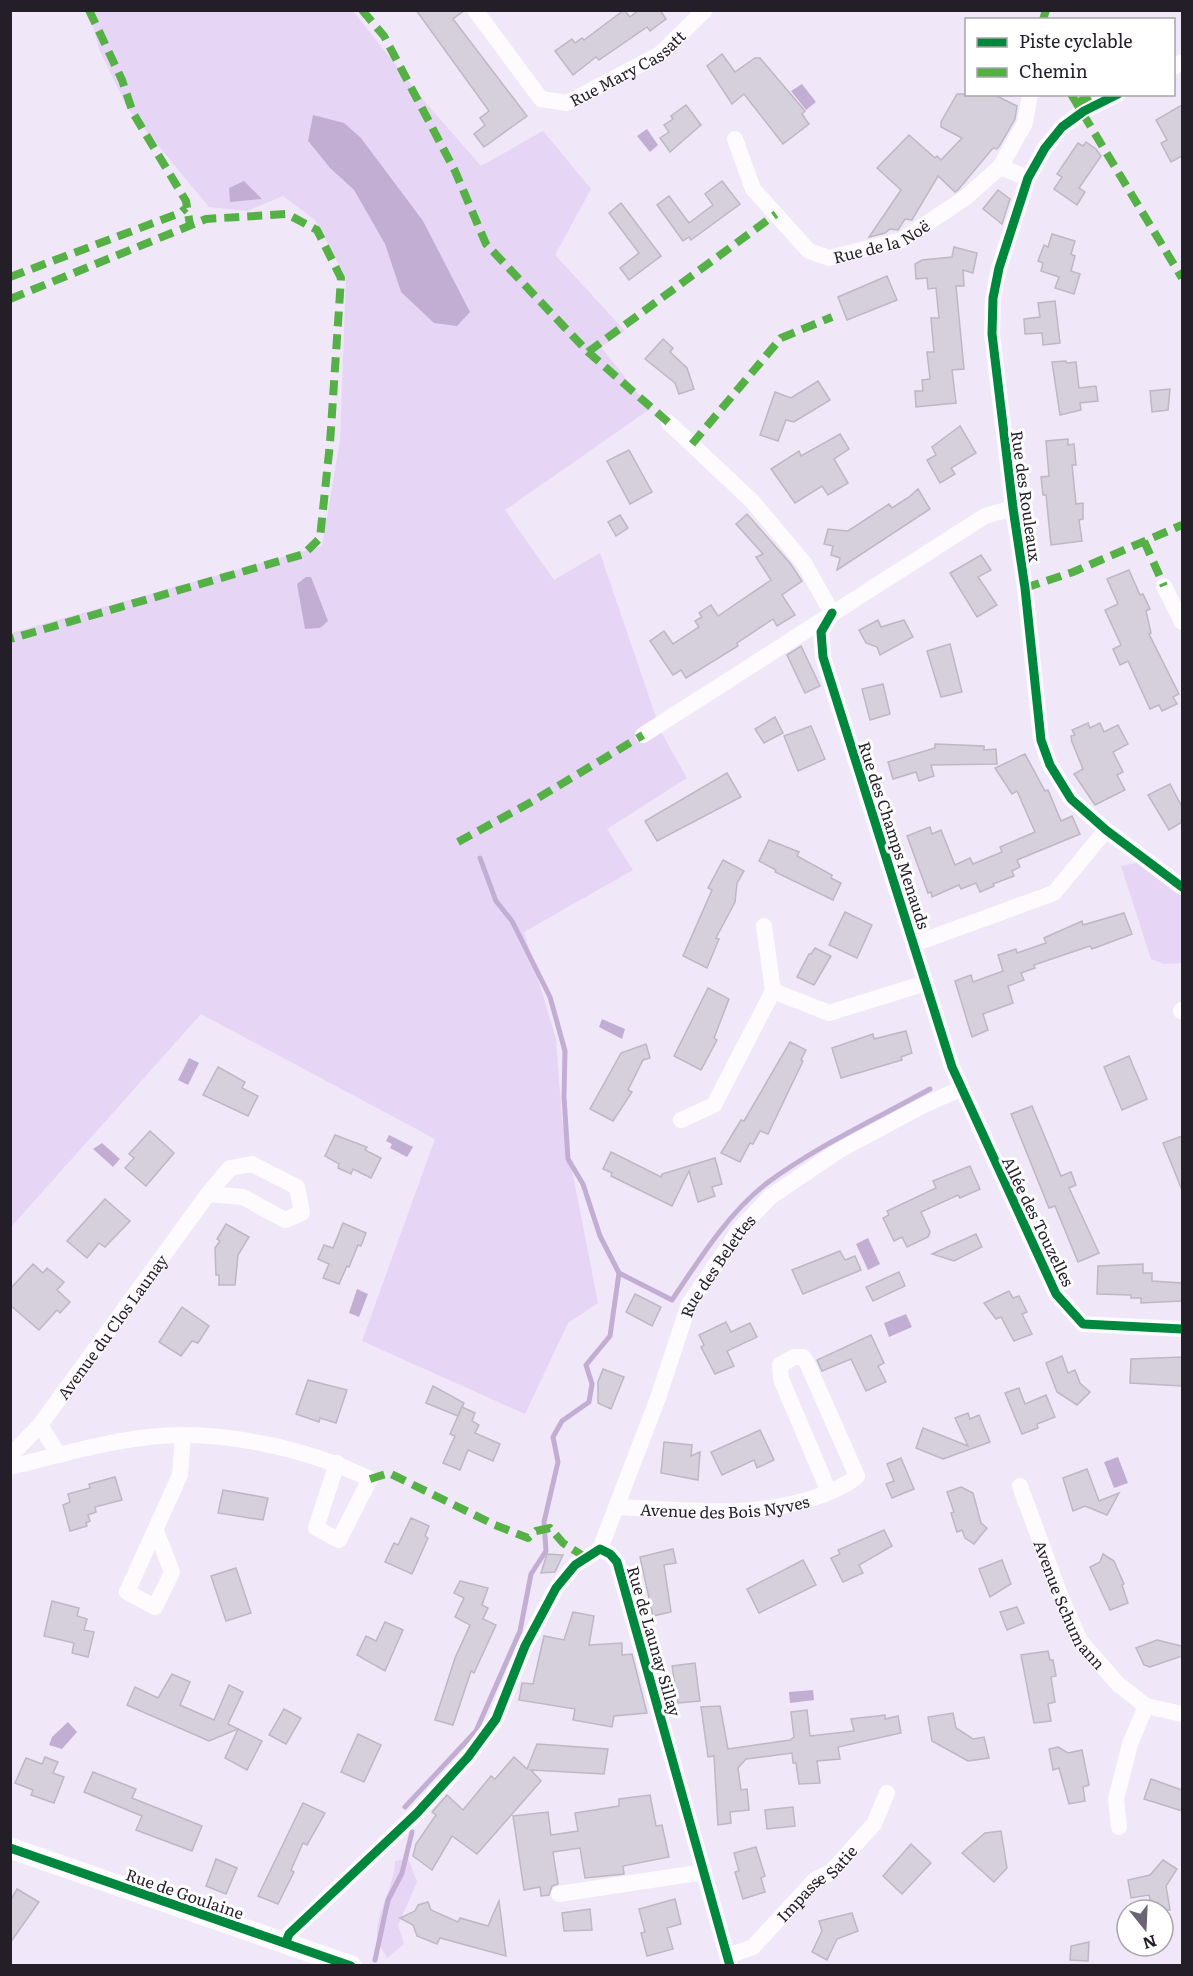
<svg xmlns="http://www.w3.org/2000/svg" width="1193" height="1976" font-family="Literata,serif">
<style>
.green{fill:#e6d5f4;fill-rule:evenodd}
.water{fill:#c3aed3}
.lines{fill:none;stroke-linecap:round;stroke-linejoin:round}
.stream{stroke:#c3aed3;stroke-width:5}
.building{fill:#d6cfdc;stroke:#beb7c4;stroke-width:1.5}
.minor{stroke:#fdfbfe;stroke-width:16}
.tertiary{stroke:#fdfbfe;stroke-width:21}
.quiet{stroke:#55b146;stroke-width:8;stroke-dasharray:15 8;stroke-linecap:butt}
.cycleway-casing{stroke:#fff;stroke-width:13}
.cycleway{stroke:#00873e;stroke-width:9}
.labels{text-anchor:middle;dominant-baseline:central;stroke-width:6;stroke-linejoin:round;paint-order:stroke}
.street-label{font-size:16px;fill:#241e29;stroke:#fff}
</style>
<rect width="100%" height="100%" fill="#f0e7f8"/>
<g class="green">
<path d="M89,11H353L425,102L481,166L543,131L591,189L555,255L625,331L601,347L650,409L505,510L554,580L600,553L661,732L687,778L607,829L633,870L524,932L556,1039L562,1119L598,1303L568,1323L525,1414L362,1341L435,1139L201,1014L11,1227V633L322,546L340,441L346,278L315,220L283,196L247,211L209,207L128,109L99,49ZM361,138L390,178L401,292L385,244L354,190L330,168L308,142Z"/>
<polygon points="1141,862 1182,892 1182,963 1164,964 1151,959 1121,866"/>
<path d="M408,1858L417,1882L398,1925L404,1944L387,1958C385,1953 380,1947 378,1941C372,1920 396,1883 395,1861Z"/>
</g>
<g class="water">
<polygon points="802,84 816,102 806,110 791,91"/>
<polygon points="313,115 344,123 361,138 423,221 470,312 457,326 434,323 401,292 385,244 354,190 330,168 308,141"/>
<polygon points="647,129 658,145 650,152 637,136"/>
<polygon points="244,181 262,199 230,202 229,188"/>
<polygon points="306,577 311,577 328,621 320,628 305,629 297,584"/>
<polygon points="602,1019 625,1029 622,1039 599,1027"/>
<polygon points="189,1058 199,1063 188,1085 178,1080"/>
<polygon points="389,1135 413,1147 407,1157 390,1148 392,1144 386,1141"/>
<polygon points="102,1143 120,1159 113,1167 93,1149"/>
<polygon points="868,1238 880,1264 868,1270 856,1244"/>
<polygon points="357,1289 368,1294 359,1317 349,1313"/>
<polygon points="906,1314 912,1327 889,1337 884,1323"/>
<polygon points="1118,1457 1128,1483 1114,1488 1104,1462"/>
<polygon points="813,1690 814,1700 790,1703 789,1692"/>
<polygon points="68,1722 77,1732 62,1749 49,1745 52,1737"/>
</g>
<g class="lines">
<g class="stream">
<polyline points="480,858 496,901 512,921 550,997 565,1051 564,1097 568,1159 583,1184 600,1236 619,1273"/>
<path d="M405,1807L476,1731L520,1631L531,1574L546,1551L544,1522L558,1462L553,1437L562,1421L589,1402L592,1384L586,1365L610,1336L619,1273L672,1300C699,1260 728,1213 767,1183C817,1146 876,1119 930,1089"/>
<polyline points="375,1960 388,1900 402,1873 412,1832"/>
</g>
</g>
<g class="building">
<polygon points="416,10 465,10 453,19 527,116 484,147 474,134 485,125 480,118 489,111"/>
<polygon points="624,10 630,17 639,10 660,10 666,19 650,31 647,27 599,60 596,57 573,75 555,51 572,39 575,43 582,38 584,40"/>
<polygon points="722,54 735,72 755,58 760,58 805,111 802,114 809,124 783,144 744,94 732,104 707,66"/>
<polygon points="957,94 993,94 1017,106 1015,119 1000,145 997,149 993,148 958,190 955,192 938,176 912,220 905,219 898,230 890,229 885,233 869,237 901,190 877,168 909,135 935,158 937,156 941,160 962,138 941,127 941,122"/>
<polygon points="686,105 701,125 670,152 660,138 669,132 664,125 673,119 671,116"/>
<polygon points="1182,105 1182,156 1171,162 1161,143 1167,140 1156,120"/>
<polygon points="1086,142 1096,149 1101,156 1079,188 1085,192 1077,205 1054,189 1062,177 1057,174 1078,143 1083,146"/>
<polygon points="722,181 740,204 691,240 689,237 683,241 657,205 669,196 689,223 713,205 705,194"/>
<polygon points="998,190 1010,199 1002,224 983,209"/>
<polygon points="621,203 661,256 629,280 620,268 639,253 609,213"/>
<polygon points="1052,234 1075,241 1071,254 1075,256 1071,271 1080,274 1074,294 1055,288 1059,277 1041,271 1043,263 1038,261 1044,245 1048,247"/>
<polygon points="954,247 977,253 973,273 963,270 964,286 956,286 964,369 952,370 956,403 916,407 915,391 923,391 922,380 930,379 927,352 934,352 931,318 939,318 936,288 928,289 927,278 916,279 915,264 922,260 952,257"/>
<polygon points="887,276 897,300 847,320 838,297"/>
<polygon points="1055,301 1060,343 1043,345 1042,333 1025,334 1024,319 1040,317 1038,303"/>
<polygon points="663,339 673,348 670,352 687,368 694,389 679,394 675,383 645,359"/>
<polygon points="1066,361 1067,363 1076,362 1079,388 1096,386 1098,401 1080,403 1081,410 1060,415 1052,362"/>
<polygon points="818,381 830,400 794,422 786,420 778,441 760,435 775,392 791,398"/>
<polygon points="1170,389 1168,410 1152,412 1150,391"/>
<polygon points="960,426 976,453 951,468 955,474 940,483 927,460 936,455 932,447"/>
<polygon points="840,434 849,449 834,459 848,483 828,495 822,486 795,503 771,469 799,451 801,456"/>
<polygon points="1068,439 1068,445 1074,444 1076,465 1072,465 1076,504 1083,503 1083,519 1079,520 1082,541 1051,545 1046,495 1043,495 1041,477 1049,476 1046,441"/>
<polygon points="629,450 652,492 630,504 607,461"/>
<polygon points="918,489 930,509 837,570 840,558 831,555 833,546 824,544 828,529 848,531 889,504 892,508 909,497"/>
<polygon points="747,514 790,563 802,581 782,595 795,615 777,626 773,619 737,643 738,646 686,678 681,670 673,675 650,641 664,631 673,644 699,627 695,621 702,617 699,613 711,605 718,616 771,580 756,557 763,554 736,524"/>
<polygon points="620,515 628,528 616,536 608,522"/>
<polygon points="981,555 991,570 978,577 997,605 977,617 950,573"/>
<polygon points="1129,570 1140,595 1143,594 1150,609 1146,611 1151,633 1149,634 1179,694 1173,697 1177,704 1162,711 1159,705 1150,709 1128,661 1120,665 1113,649 1121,645 1105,610 1118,604 1107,579"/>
<polygon points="878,620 881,627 904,620 913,637 880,655 877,647 866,643 859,630"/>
<polygon points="950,644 962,692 941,697 927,651"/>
<polygon points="801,646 820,686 805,693 787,655"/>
<polygon points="883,684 890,714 870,720 862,689"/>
<polygon points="775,717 783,733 764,743 755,729"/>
<polygon points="1088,723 1090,728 1100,723 1104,732 1118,725 1128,744 1113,752 1123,772 1117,775 1125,790 1095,805 1074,774 1083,769 1072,742 1071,736 1075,735 1072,730"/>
<polygon points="811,726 825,759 798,771 784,736"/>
<polygon points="935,744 984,746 984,750 996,749 997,764 931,765 934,776 919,781 916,772 893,779 888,762 935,748"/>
<polygon points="1025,754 1045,791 1048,790 1061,821 1072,816 1080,834 1017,860 1020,867 1012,871 1014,876 993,884 994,886 980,892 976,883 961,889 959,885 932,897 931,892 928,893 907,836 930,827 932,834 941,830 955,865 970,858 973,864 1002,852 1000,847 1035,832 1017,791 1012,794 995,768"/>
<polygon points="727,773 741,797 657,841 645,821"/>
<polygon points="1170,784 1182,807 1182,822 1169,830 1148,795"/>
<polygon points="769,840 799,852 797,856 832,875 831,878 841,883 833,900 775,872 776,870 759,861"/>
<polygon points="723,860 744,871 737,883 735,902 716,938 719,939 707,968 683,956 712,890 708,888"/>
<polygon points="845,912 872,925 857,958 829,945"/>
<polygon points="1124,913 1132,934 1092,949 1090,946 1034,965 1035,968 1021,973 1024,980 1008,986 1013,1003 983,1014 988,1030 972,1037 955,981 971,975 973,982 1003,971 998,955 1016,949 1017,953 1046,943 1044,938 1082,921 1083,925"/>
<polygon points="815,948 831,956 814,985 797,977 809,954 811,954"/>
<polygon points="708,988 729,999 714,1038 717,1040 701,1070 674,1056"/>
<polygon points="906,1031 912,1053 901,1057 902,1060 841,1078 832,1048 873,1034 874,1039"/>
<polygon points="790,1042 806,1050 801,1060 803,1061 768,1134 760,1131 753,1144 750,1143 740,1162 721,1153 741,1120 744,1121"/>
<polygon points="646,1044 650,1058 643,1060 628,1090 632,1092 613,1121 590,1109 621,1053"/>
<polygon points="1129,1056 1147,1099 1122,1110 1104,1067"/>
<polygon points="218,1067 245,1082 242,1088 258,1096 248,1116 203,1095"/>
<polygon points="1032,1106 1061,1176 1071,1172 1076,1185 1069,1188 1099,1253 1078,1262 1055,1206 1049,1208 1011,1114"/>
<polygon points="150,1131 174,1153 146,1186 125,1168 134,1158 129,1154"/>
<polygon points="335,1135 367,1147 365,1150 381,1158 371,1178 353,1169 351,1174 338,1168 339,1164 325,1156"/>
<polygon points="1182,1136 1182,1190 1163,1143"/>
<polygon points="611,1152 661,1177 662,1174 715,1158 722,1184 712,1187 715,1196 698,1202 689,1171 672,1206 611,1176 612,1173 603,1169"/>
<polygon points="970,1166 980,1189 960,1198 958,1195 921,1212 930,1232 928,1237 907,1247 902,1237 894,1241 883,1218 889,1215 887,1211 936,1188 933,1181"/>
<polygon points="105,1199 130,1221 105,1247 99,1243 87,1258 67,1241"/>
<polygon points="343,1223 366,1233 361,1246 358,1245 349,1267 347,1266 339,1284 323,1278 329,1264 318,1259 324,1245 333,1248"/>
<polygon points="226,1224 249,1237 238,1255 235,1285 219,1285 219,1275 216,1275 215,1248 220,1241 217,1239"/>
<polygon points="976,1234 982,1247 954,1261 932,1254"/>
<polygon points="840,1251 845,1260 855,1256 861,1270 803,1294 792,1270"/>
<polygon points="33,1264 43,1273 47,1268 64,1282 57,1290 70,1302 60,1313 57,1310 39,1330 10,1305 10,1289"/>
<polygon points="1143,1264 1143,1273 1152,1273 1152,1281 1182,1283 1182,1301 1141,1303 1141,1298 1131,1298 1131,1295 1097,1294 1098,1266"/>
<polygon points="899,1272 905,1286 873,1301 866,1287"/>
<polygon points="1009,1291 1013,1298 1019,1296 1027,1312 1022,1314 1032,1334 1014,1341 1001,1317 996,1319 984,1303"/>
<polygon points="635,1294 661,1307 652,1326 626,1312"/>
<polygon points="182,1307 209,1326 198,1343 192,1341 181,1356 159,1342"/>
<polygon points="726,1322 731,1332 750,1323 757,1337 727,1351 734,1366 715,1374 701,1347 704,1345 699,1335"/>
<polygon points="871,1335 884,1363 878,1366 886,1382 866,1391 851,1359 822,1371 817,1360"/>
<polygon points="1062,1356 1068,1373 1075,1370 1080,1383 1090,1392 1077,1405 1057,1392 1046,1363"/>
<polygon points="1182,1357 1182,1386 1130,1383 1131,1359"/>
<polygon points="603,1369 624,1377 611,1409 598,1403 598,1382"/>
<polygon points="308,1380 347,1390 336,1423 320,1418 319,1422 296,1414"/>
<polygon points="433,1386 464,1403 458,1416 426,1403"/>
<polygon points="1019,1388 1025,1404 1046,1395 1055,1417 1037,1424 1038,1428 1022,1434 1005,1393"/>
<polygon points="462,1407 475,1413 472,1421 479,1425 475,1433 500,1444 493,1461 468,1450 460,1470 443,1463 455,1436 450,1434"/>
<polygon points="968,1413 970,1419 979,1415 990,1442 943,1459 916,1448 923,1428 968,1446 955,1418"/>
<polygon points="760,1430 774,1460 757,1468 754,1460 722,1475 711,1452"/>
<polygon points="664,1442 692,1445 691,1456 700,1452 698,1480 661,1473"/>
<polygon points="901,1458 914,1489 892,1498 886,1484 894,1481 887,1464"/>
<polygon points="1087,1469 1099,1501 1119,1493 1107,1515 1085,1506 1073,1511 1063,1478"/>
<polygon points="115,1477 122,1500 95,1507 96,1512 88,1515 90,1521 86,1523 87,1526 70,1531 63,1505 70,1502 68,1494 90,1488 89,1484"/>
<polygon points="961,1487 973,1493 981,1523 987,1528 974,1544 965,1538 962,1530 957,1532 951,1513 954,1512 947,1492"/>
<polygon points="223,1490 268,1498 263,1520 218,1513"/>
<polygon points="411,1518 429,1526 425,1536 428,1538 412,1574 385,1562 394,1543 398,1545"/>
<polygon points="884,1530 892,1546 859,1565 863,1573 843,1582 831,1558 840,1554 838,1550"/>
<polygon points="673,1549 676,1563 664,1565 671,1612 653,1616 640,1557"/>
<polygon points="547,1554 563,1555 555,1572 541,1573"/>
<polygon points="1103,1554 1114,1561 1124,1584 1122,1585 1128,1603 1110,1610 1090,1567 1100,1562"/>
<polygon points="803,1560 816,1585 759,1613 747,1589"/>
<polygon points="1002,1560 1011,1584 990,1597 979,1569"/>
<polygon points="236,1568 251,1613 226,1621 211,1576"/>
<polygon points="460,1581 488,1588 482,1605 488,1608 483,1619 496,1625 474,1673 471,1671 453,1725 435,1720 455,1658 470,1625 455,1617 464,1598 454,1593"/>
<polygon points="52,1601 79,1608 77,1616 87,1619 84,1630 94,1632 88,1657 72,1653 74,1643 44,1636"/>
<polygon points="1017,1607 1024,1623 1007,1630 1000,1612"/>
<polygon points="573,1612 594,1616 589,1645 622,1643 622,1655 632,1654 647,1713 614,1716 612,1727 573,1720 575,1709 519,1700 522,1683 533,1684 544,1636 564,1640"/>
<polygon points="385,1622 403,1630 385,1671 357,1655 366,1636 376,1641"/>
<polygon points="1157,1640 1182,1646 1182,1656 1150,1667 1144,1665 1136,1648"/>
<polygon points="1048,1651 1050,1660 1053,1660 1056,1676 1051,1677 1055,1702 1048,1704 1051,1721 1034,1723 1021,1655"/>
<polygon points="695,1663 700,1701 678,1703 672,1666"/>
<polygon points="172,1674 190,1682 180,1705 214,1720 229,1685 243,1692 228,1724 238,1729 209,1741 127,1705 135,1687 158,1698"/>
<polygon points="720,1706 728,1749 790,1740 794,1737 791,1712 807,1710 810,1736 854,1731 851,1719 885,1715 885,1719 898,1716 901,1733 838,1747 840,1759 817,1761 820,1783 799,1784 796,1763 793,1763 792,1753 746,1759 738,1768 741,1790 747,1789 749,1810 730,1812 731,1823 718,1825 714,1756 708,1757 701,1707"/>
<polygon points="284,1709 301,1718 286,1744 269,1735"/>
<polygon points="953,1713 956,1728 973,1739 984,1737 989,1758 968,1761 932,1741 928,1717"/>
<polygon points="238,1729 262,1741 247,1770 225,1758"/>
<polygon points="358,1734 381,1745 364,1782 341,1772"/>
<polygon points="537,1744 608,1749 604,1774 531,1770 541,1781 477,1854 452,1836 432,1870 413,1856 416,1844 436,1815 432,1812 447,1795 463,1810 491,1776 495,1779 514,1757 527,1769"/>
<polygon points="1058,1747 1068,1753 1082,1750 1089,1785 1083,1787 1085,1801 1069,1804 1059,1768 1053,1770 1049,1749"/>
<polygon points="45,1757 58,1762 53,1773 64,1777 54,1803 31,1795 33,1790 15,1783 26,1758 42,1764"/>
<polygon points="93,1772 136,1789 132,1798 202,1826 192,1851 136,1830 142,1816 84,1792"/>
<polygon points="1151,1779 1182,1790 1182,1811 1144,1799"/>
<polygon points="650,1795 656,1826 662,1825 669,1857 623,1866 624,1874 585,1878 580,1848 553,1852 558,1884 552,1886 549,1895 541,1896 540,1887 524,1890 513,1816 548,1812 551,1835 578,1831 575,1813 619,1806 619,1799"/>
<polygon points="303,1803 325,1813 307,1845 303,1843 291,1870 294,1872 278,1904 258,1896"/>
<polygon points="793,1807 795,1826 767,1829 765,1810"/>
<polygon points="1001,1831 1007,1868 994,1882 962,1853 985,1833"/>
<polygon points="911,1844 931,1863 902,1894 883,1876"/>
<polygon points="756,1847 765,1876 761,1878 765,1892 743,1899 735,1872 739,1871 734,1853"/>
<polygon points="216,1859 237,1868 226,1894 206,1886"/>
<polygon points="1163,1860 1177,1869 1166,1886 1170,1910 1152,1910 1149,1895 1131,1898 1128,1880 1150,1875"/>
<polygon points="17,1889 39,1902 10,1943 10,1901"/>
<polygon points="675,1899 681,1924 667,1928 673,1949 647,1956 641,1933 645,1932 639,1909"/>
<polygon points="499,1901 506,1956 440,1938 437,1944 417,1936 413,1925 400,1918 415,1911 418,1905 428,1902 431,1910 458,1922 460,1918 488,1926"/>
<polygon points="590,1909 592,1930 564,1931 562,1913"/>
<polygon points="852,1913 858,1931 837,1939 827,1960 812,1952 822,1931 819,1921"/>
<polygon points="1089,1942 1088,1961 1070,1960 1071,1946"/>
</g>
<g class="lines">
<g class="minor">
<path id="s1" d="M475,10L541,99L567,103L660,54L705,10"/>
<polyline points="1174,67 1182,62"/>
<polyline points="1118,94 1084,111 1062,127 1045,148 1028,178 999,268 993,298 992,334 1013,508 1025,588 1041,740 1050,765 1071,799 1106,830 1182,887"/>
<path id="s2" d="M735,139L753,189L809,251L829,258L902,240L965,198L1000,167L1028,178"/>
<polyline points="1000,167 1025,123 1030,94"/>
<polyline points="669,423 752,501 804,563 832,613"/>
<polyline points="1164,586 1182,622"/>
<polyline points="832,613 821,632 823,657 952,1067 1056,1294 1083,1324 1182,1329"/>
<polyline points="643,735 985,516 1013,508"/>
<polyline points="764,926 773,991 829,1013 926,983"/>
<polyline points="914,944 1054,893 1106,830"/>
<polyline points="1181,1011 1182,1010"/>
<polyline points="681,1120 714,1105 773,991"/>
<polyline points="40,1425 59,1455"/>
<path id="s3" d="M10,1456L40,1425L208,1194L230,1168L252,1164L297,1187L302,1213L285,1220L243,1197L208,1194"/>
<path d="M10,1467C56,1456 103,1442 149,1437C220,1429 306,1448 370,1479L339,1540L316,1528L337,1463"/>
<path id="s4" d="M1020,1486L1060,1595L1080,1641L1118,1684L1146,1706L1182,1714"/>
<path id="s5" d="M617,1507C687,1510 758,1520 825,1494C836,1489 848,1485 857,1476L807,1363L803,1357H794L780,1365L781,1379L829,1492"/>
<polyline points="156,1531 172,1572 155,1607 127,1592 180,1475 183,1435"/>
<path id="s6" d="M600,1549L658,1398L689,1304L740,1229L770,1197L838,1151L922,1106L960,1089"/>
<polyline points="1119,1827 1116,1799 1130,1744 1146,1706"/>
<polyline points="559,1894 704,1872"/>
<polyline points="286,1942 289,1934 417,1813 468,1757 496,1719 525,1646 556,1588 575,1565 600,1549 610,1554 617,1562 730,1966"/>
<path id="s7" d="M728,1956L753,1947L815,1880L831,1872L874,1824L887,1793"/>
</g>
<polyline class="tertiary" points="10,1848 351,1966"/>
<g class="quiet">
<polyline points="89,10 122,80 133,113 186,201 190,225"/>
<polyline points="362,10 384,36 455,171 486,244 588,352 669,423"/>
<polyline points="1043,20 1046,10"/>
<polyline points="1071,94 1182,278"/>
<polyline points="1077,103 1090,96"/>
<polyline points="10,277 180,213 186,208"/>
<polyline points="10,299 206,219 287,214 317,230 341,278 330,443 320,538 304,554 10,639"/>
<polyline points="588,352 776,214"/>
<polyline points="692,444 781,338 832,317"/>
<polyline points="1144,541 1164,586"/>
<polyline points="1025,588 1073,572 1182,525"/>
<polyline points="458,842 533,801 643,735"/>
<polyline points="370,1479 389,1473 495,1525 528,1538 536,1531 550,1528 563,1543 585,1557"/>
</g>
<g class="cycleway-casing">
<g id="cycleway">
<polyline points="1118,94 1084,111 1062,127 1045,148 1028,178 999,268 993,298 992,334 1013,508 1025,588 1041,740 1050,765 1071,799 1106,830 1182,887"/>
<polyline points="832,613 821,632 823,657 952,1067 1056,1294 1083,1324 1182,1329"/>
<polyline points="10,1848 351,1966"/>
<polyline points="286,1942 289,1934 417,1813 468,1757 496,1719 525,1646 556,1588 575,1565 600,1549 610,1554 617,1562 730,1966"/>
</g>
</g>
<use href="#cycleway" class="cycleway"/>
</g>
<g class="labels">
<g class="street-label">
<text stroke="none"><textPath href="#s1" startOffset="207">Rue Mary Cassatt</textPath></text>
<text stroke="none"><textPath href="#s2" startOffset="213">Rue de la Noë</textPath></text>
<text transform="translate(1027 496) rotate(82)">Rue des Rouleaux</text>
<text transform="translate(895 835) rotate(72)">Rue des Champs Menauds</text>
<text transform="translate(1039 1221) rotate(64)">Allée des Touzelles</text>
<text stroke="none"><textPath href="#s6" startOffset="308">Rue des Belettes</textPath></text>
<text stroke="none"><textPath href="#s3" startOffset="165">Avenue du Clos Launay</textPath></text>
<text stroke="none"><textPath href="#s5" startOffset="108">Avenue des Bois Nyves</textPath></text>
<text stroke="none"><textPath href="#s4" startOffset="129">Avenue Schumann</textPath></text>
<text transform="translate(655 1641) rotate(74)">Rue de Launay Sillay</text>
<text stroke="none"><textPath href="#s7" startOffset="117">Impasse Satie</textPath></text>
<text transform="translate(185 1893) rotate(19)">Rue de Goulaine</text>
</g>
</g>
<rect width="1193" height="1976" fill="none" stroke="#241e29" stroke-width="24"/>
<rect x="965" y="18" width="210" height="78" fill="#ffffff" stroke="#a7a5a9" stroke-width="1.5"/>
<rect x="977" y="38" width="30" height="9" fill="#00873e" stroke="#a7a5a9" stroke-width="1.5"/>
<text x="1019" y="48" font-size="18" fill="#241e29">Piste cyclable</text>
<rect x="977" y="68" width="30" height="9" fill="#55b146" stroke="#a7a5a9" stroke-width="1.5"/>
<text x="1019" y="78" font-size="18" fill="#241e29">Chemin</text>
<g transform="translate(1145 1928) rotate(162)"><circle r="28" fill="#ffffff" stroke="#a7a5a9" stroke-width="1.5"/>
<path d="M0-4.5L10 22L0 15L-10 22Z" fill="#6b6471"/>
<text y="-9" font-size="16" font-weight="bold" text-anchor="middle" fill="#241e29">N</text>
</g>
</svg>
